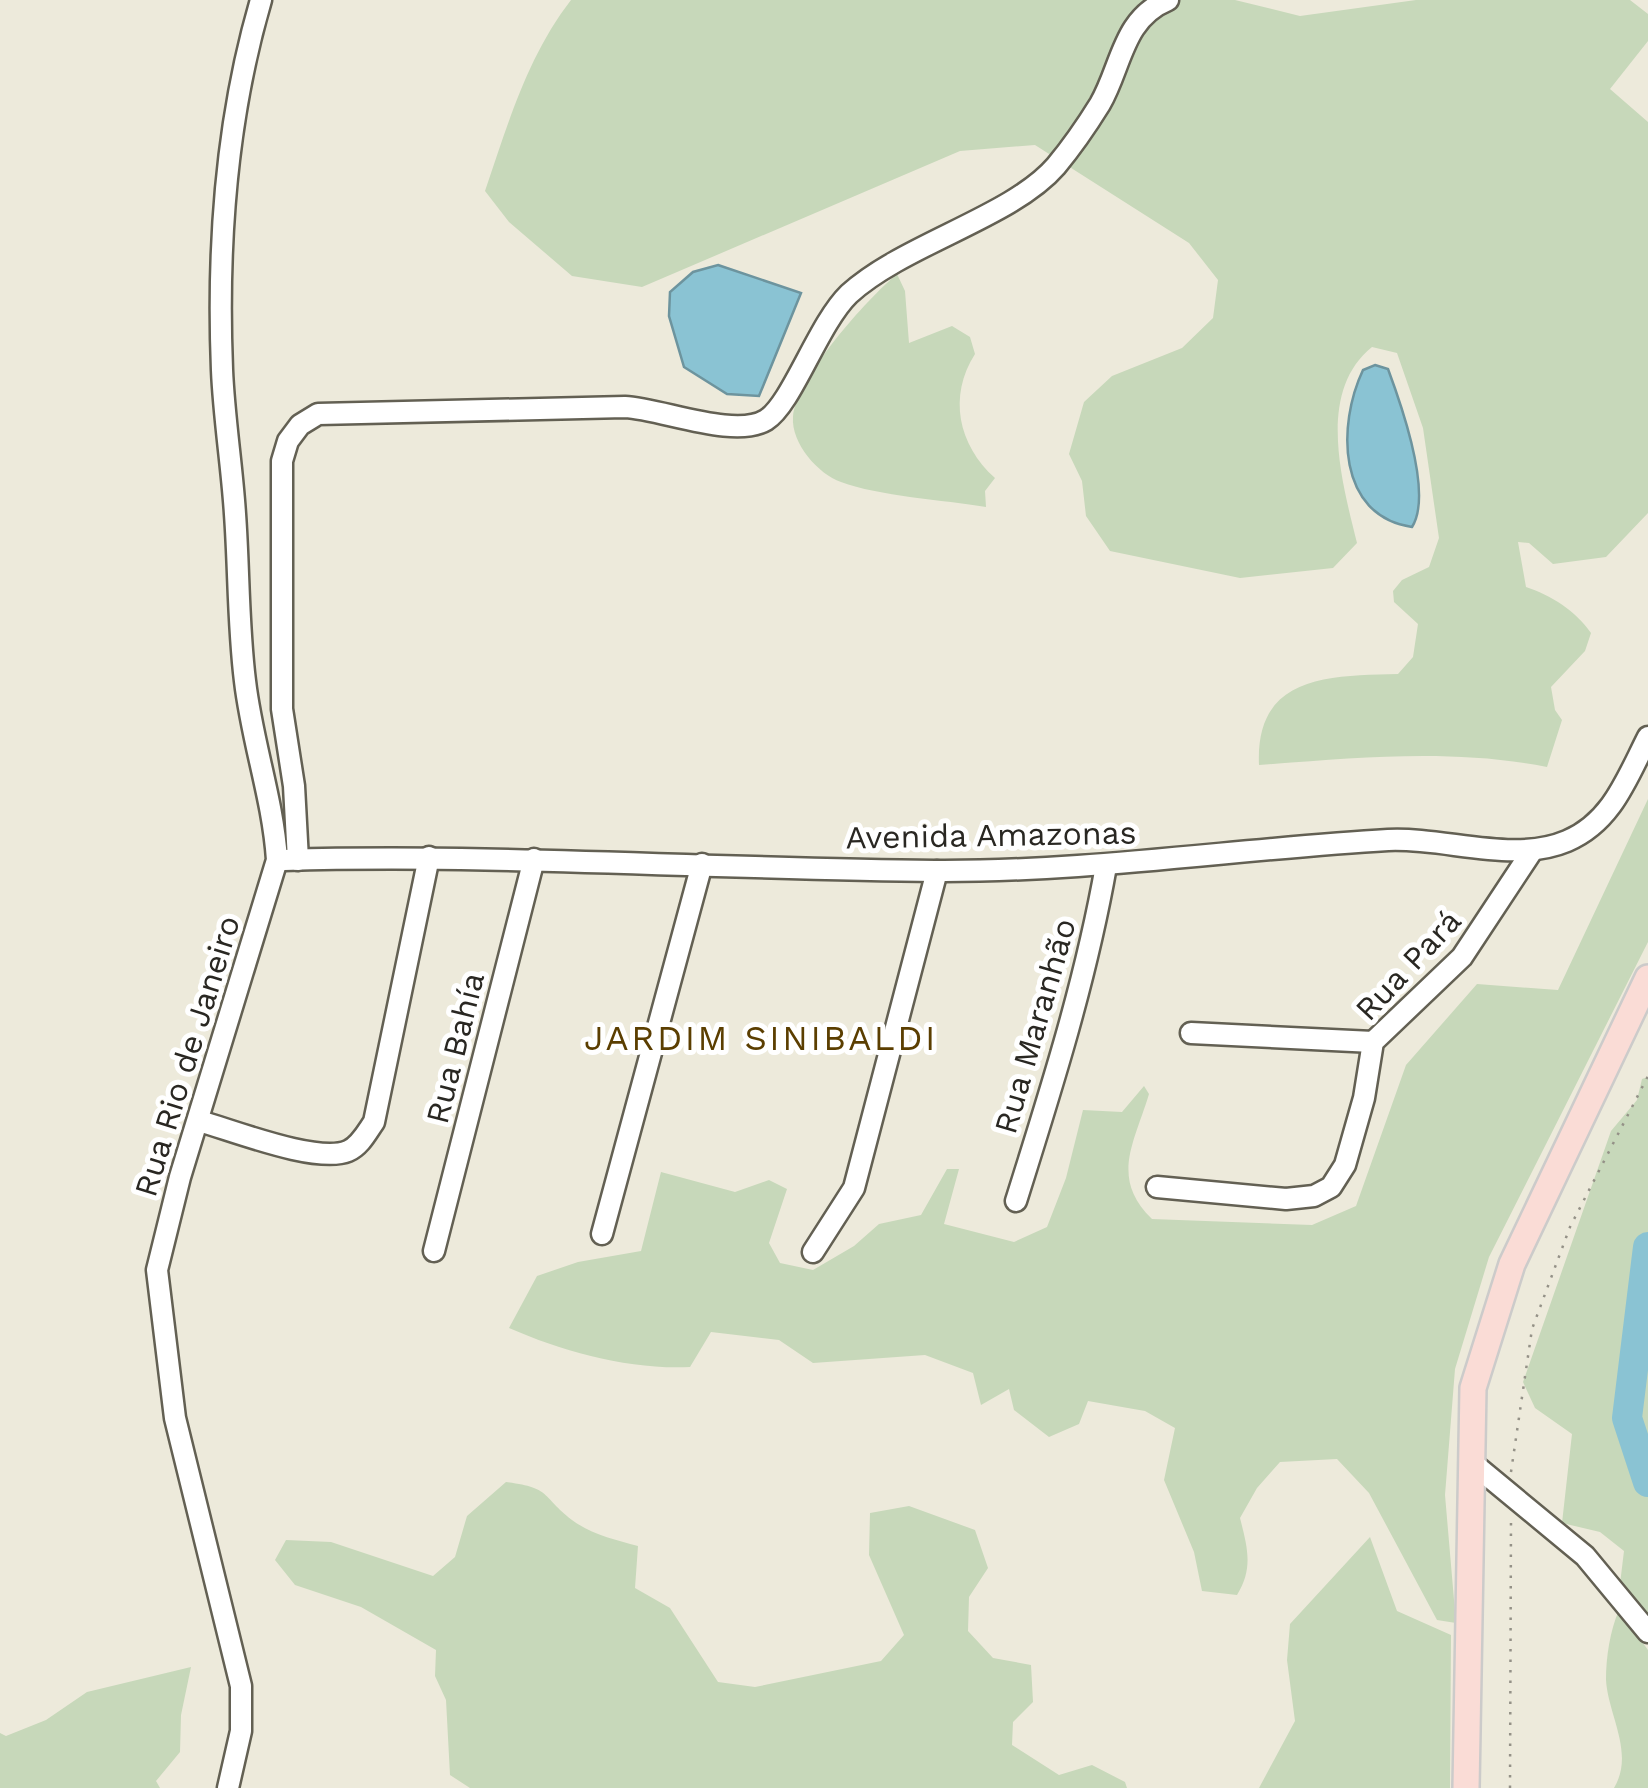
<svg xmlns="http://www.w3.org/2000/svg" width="1648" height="1788" font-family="'Work Sans',sans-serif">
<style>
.green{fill:#c7d8ba}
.water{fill:#8ac3d3;stroke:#6d949e;stroke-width:2.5}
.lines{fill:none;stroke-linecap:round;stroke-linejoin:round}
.river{stroke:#8ac3d3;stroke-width:30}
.minor-casing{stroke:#636053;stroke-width:25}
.major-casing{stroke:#cccbca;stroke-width:30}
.path{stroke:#949187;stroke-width:2.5;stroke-dasharray:2.5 8;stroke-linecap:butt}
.minor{stroke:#fff;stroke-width:20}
.major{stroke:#fadcd6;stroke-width:25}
.labels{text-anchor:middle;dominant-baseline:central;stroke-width:10;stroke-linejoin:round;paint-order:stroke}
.street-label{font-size:32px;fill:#292722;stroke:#fff}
.neighbourhood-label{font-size:35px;letter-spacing:2.5px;fill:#5b3e00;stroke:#fff}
</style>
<rect width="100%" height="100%" fill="#edeadb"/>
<g class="green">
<path d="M571,0H1235L1300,16L1416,0H1630L1648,14V41L1610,89L1648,122V513L1606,557L1553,564L1529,543L1518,542L1526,587C1552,596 1575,610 1591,633L1585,651L1551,687L1555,710L1562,720L1547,767C1451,748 1355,758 1259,765C1255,674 1330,676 1398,674L1413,657L1418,624L1394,602L1393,591L1402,580L1429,567L1439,538L1423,428L1397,353L1372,347C1316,392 1342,482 1357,543L1333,568L1240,578L1110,551L1086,516L1082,481L1069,454L1084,402L1112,376L1182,348L1213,318L1218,280L1189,243L1035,145L960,151L642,287L572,276L509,222L485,191C508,124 527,57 571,0Z"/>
<path d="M897,274L905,291L909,343L952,326L970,337L975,354C948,396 958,445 995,478L985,491L986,507C944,500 878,496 841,482C818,474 791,443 793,417C796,378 867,299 897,274Z"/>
<path d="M1648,799V942L1489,1257L1455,1369L1445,1495L1456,1623L1437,1620L1369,1493L1337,1459L1280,1462L1257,1488L1240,1518C1247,1546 1254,1568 1237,1595L1202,1591L1194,1552L1164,1480L1175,1428L1145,1411L1088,1401L1079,1424L1049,1437L1014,1410L1009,1389L981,1405L973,1373L925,1355L813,1363L779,1340L711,1332L690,1367C630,1370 564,1352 509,1328L537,1276L578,1262L641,1251L661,1172L735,1192L769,1180L787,1189L769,1243L780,1263L813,1270L854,1246L879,1224L921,1215L947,1169H959L944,1224L1014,1242L1047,1227L1066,1178L1083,1110L1122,1112L1144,1086L1149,1094C1134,1144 1110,1178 1152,1219L1312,1225L1356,1206L1406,1065L1477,984L1558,990Z"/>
<polygon points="1648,1077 1648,1621 1619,1592 1624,1551 1600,1532 1562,1523 1572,1434 1535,1408 1523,1382 1611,1131 1637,1100 1642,1079"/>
<path d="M506,1482C552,1488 540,1495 572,1520C591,1534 615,1540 638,1546L635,1588L670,1608L718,1682L755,1687L881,1661L904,1635L869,1555L870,1513L909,1506L975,1530L988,1568L969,1597L968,1631L993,1658L1031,1665L1033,1702L1013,1722L1012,1745L1059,1775L1092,1765L1125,1782L1127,1788H470L450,1775L446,1700L435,1676L436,1650L361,1607L295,1585L275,1560L286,1540L331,1542L433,1576L455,1557L467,1516Z"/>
<polygon points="1370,1537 1397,1611 1451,1635 1450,1788 1259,1788 1295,1721 1287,1660 1290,1624"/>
<path d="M1619,1610L1648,1650V1788H1614C1635,1753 1608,1715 1606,1680C1606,1657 1610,1631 1619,1610Z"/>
<polygon points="191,1667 181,1715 180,1752 156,1781 160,1788 0,1788 0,1733 6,1736 46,1720 87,1692"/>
</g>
<g class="water">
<polygon points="718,265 801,293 759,396 727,394 684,367 669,316 670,292 693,272"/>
<path d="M1375,365L1388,369C1401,404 1433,494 1412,527C1337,516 1337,425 1363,370Z"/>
</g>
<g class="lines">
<polyline class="river" points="1648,1247 1627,1418 1648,1482"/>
<g class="minor-casing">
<g id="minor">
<path d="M284,860C501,854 718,869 935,871C1087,872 1236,849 1388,840C1445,837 1513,864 1567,841C1612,822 1627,778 1648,737"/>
<path d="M298,860L294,786L282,709V461L288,441L300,425L318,414L625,407C662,409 735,439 766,420C792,404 818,324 849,294C904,244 1012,217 1056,166C1071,148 1087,125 1100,104C1122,66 1122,19 1168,0"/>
<polyline points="1191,1033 1373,1042"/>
<path d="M199,1121C232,1130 317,1164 348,1151C360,1146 367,1132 374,1122L429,857"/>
<polyline points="1157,1187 1286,1199 1314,1196 1331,1187 1345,1165 1364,1098 1373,1042 1462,957 1532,851"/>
<path d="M1016,1201C1051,1090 1086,980 1106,866"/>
<polyline points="602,1234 702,864"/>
<polyline points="434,1251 534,859"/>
<polyline points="813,1252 854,1188 937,871"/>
<polyline points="1470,1461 1585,1556 1648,1632"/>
<path d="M228,1788L241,1731V1686L175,1418L157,1270L180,1177L277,860C273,799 252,742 245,681C238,625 239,569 235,514C232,466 224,418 222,370C217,246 226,119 261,0"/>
</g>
</g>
<g class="major-casing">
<polyline id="major" points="1466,1788 1473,1388 1512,1264 1648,978"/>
</g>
<g class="path">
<polyline points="1511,1472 1532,1329 1570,1227 1648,1076"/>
<polyline points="1510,1788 1511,1520"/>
</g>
<use href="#minor" class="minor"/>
<use href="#major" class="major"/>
</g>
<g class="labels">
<g class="street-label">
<text transform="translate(991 835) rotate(-1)">Avenida Amazonas</text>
<text transform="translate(1408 965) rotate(-47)">Rua Pará</text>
<text transform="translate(1035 1026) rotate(-74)">Rua Maranhão</text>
<text transform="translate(455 1048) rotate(-76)">Rua Bahía</text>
<text transform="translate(187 1056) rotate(-73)">Rua Rio de Janeiro</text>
</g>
<g class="neighbourhood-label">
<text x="761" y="1038">JARDIM SINIBALDI</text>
</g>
</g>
</svg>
